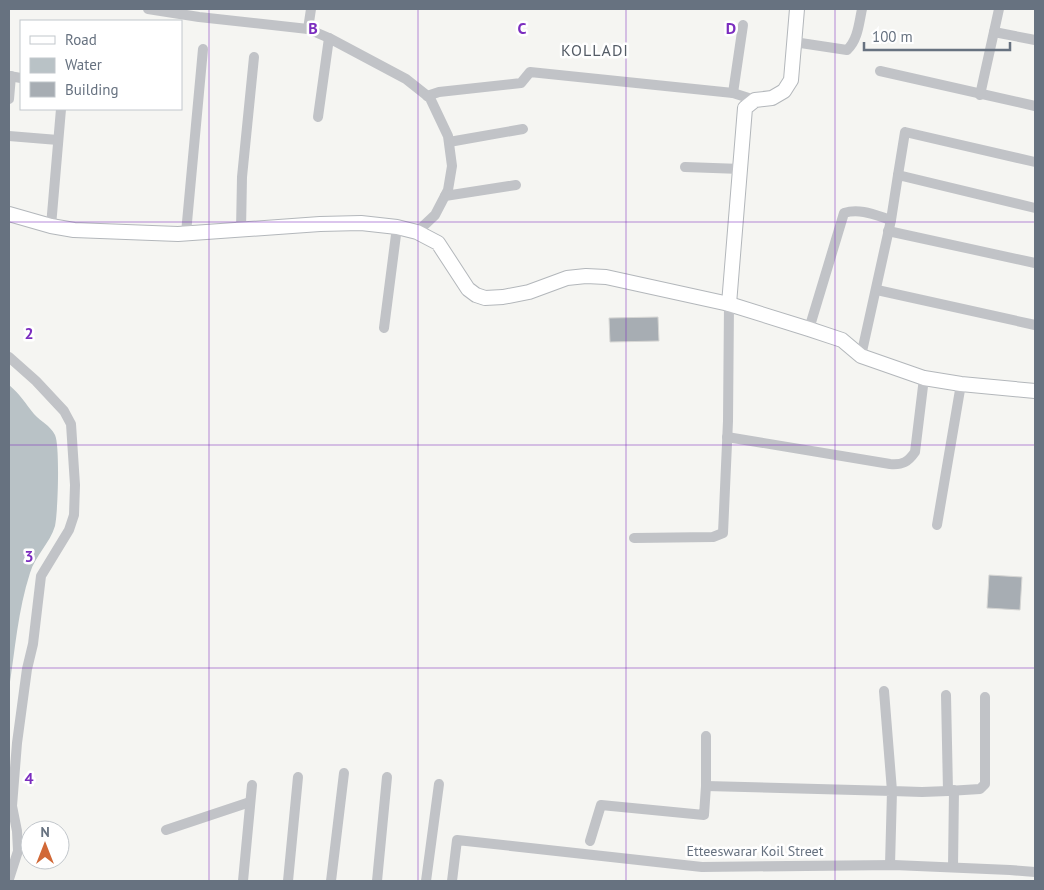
<svg xmlns="http://www.w3.org/2000/svg" width="1044" height="890" font-family="'PT Sans',sans-serif">
<style>
.water{fill:#b9c2c6}
.building{fill:#a7adb3;stroke:#d6d6d4}
.lines{fill:none;stroke-linecap:round;stroke-linejoin:round}
.secondary-casing{stroke:#b3b7bb;stroke-width:16}
.street{stroke:#c1c3c7;stroke-width:10}
.secondary{stroke:#fff;stroke-width:14}
.grid{fill:none;stroke:#7b2cbf;stroke-width:1;stroke-opacity:0.55}
.labels{text-anchor:middle;dominant-baseline:central;stroke-width:5;stroke-linejoin:round;paint-order:stroke}
.street-label{font-size:14px;fill:#677280;stroke:#fff}
.quarter-label{font-size:16px;letter-spacing:1px;fill:#545c66;stroke:#fff}
.grid-label{font-size:16px;text-anchor:middle;font-weight:bold;fill:#7b2cbf;stroke:#fff;stroke-width:5;stroke-linejoin:round;paint-order:stroke}
</style>
<rect width="100%" height="100%" fill="#f5f5f2"/>
<path class="water" d="M9,385C19,393 26,404 34,414C41,422 50,425 55,435C60,445 58,513 55,526C50,543 35,556 30,573C18,610 15,650 9,689Z"/>
<g class="building">
<polygon points="658,317 659,341 610,342 609,318"/>
<polygon points="989,575 1022,577 1020,610 987,608"/>
</g>
<g class="lines">
<g class="secondary-casing">
<g id="secondary">
<polyline points="9,214 51,226 74,230 178,234 320,224 361,223 397,227 417,232 438,243 468,289 476,295 485,298 503,297 529,292 567,278 586,276 606,277 729,304 809,329 842,340 861,356 924,378 961,384 1035,391"/>
<polyline points="729,304 745,108 755,100 772,98 784,91 791,80 797,9"/>
</g>
</g>
<g class="street">
<polyline points="148,9 199,17 308,29 329,38 406,79 430,98 448,136 452,166 448,190 435,215 417,232"/>
<polyline points="308,29 311,9"/>
<polyline points="994,32 1035,40"/>
<path d="M794,42L847,50C858,40 859,23 862,9"/>
<polyline points="880,71 1035,106"/>
<polyline points="9,76 21,78"/>
<polyline points="733,93 743,25"/>
<polyline points="980,95 999,9"/>
<polyline points="427,96 439,92 521,83 530,72 733,93 755,100"/>
<polyline points="9,99 11,76"/>
<polyline points="318,117 329,38"/>
<polyline points="9,136 58,140"/>
<polyline points="449,142 523,129"/>
<polyline points="685,167 741,169"/>
<polyline points="898,175 905,132 1035,162"/>
<polyline points="445,196 516,185"/>
<polyline points="51,226 61,109"/>
<polyline points="241,230 242,177 254,57"/>
<polyline points="888,231 1035,263"/>
<polyline points="186,233 203,49"/>
<polyline points="877,290 1035,325"/>
<polyline points="384,328 397,227"/>
<path d="M809,329L844,213C860,208 875,215 891,220"/>
<polyline points="861,356 891,220 898,175 1035,208"/>
<polyline points="9,357 36,381 64,411 71,424 75,485 74,515 69,530 41,576 33,644 27,669 17,743 12,806 17,831 18,851 9,879"/>
<path d="M727,437L890,464C903,465 908,462 915,452L924,378"/>
<polyline points="937,525 961,384"/>
<polyline points="634,538 713,537 723,533 728,421 729,304"/>
<polyline points="884,691 892,791 922,792 948,791 946,695"/>
<polyline points="706,786 892,791 890,865"/>
<polyline points="948,791 980,789 985,784 985,697"/>
<polyline points="166,830 250,802"/>
<polyline points="590,841 601,805 704,815 706,786 706,736"/>
<polyline points="953,867 954,790"/>
<polyline points="243,881 252,785"/>
<polyline points="288,881 298,777"/>
<polyline points="331,881 344,773"/>
<polyline points="377,881 387,777"/>
<polyline points="426,881 439,784"/>
<polyline points="452,881 457,840 702,867 894,865 1010,870 1035,872"/>
</g>
<use href="#secondary" class="secondary"/>
</g>
<path class="grid" d="M209,9V881M418,9V881M626,9V881M835,9V881M9,222H1035M9,445H1035M9,668H1035"/>
<g class="labels">
<g class="street-label">
<text x="755" y="851">Etteeswarar Koil Street</text>
</g>
<g class="quarter-label">
<text x="595" y="50">KOLLADI</text>
</g>
</g>
<g class="grid-label">
<text x="313" y="34">B</text>
<text x="522" y="34">C</text>
<text x="731" y="34">D</text>
<text x="29" y="339">2</text>
<text x="29" y="562">3</text>
<text x="29" y="784">4</text>
</g>
<rect width="1044" height="890" fill="none" stroke="#677280" stroke-width="20"/>
<rect x="20" y="20" width="162" height="90" fill="#ffffff" stroke="#c2c7cc"/>
<rect x="30" y="36" width="25" height="8" fill="#ffffff" stroke="#c2c7cc"/>
<text x="65" y="45" font-size="15" fill="#677280">Road</text>
<rect x="30" y="58" width="25" height="15" fill="#b9c2c6" stroke="#c2c7cc"/>
<text x="65" y="70" font-size="15" fill="#677280">Water</text>
<rect x="30" y="82" width="25" height="15" fill="#a7adb3" stroke="#c2c7cc"/>
<text x="65" y="95" font-size="15" fill="#677280">Building</text>
<g transform="translate(45 845)"><circle r="24" fill="#ffffff" stroke="#c2c7cc"/>
<path d="M0-4L9 19L0 12L-9 19Z" fill="#d16836"/>
<text y="-8" font-size="14" font-weight="bold" text-anchor="middle" fill="#677280">N</text>
</g>
<path d="M864 42v8h146v-8" fill="none" stroke="#677280" stroke-width="2.5"/>
<text x="872" y="42" font-size="15" fill="#677280" stroke="#ffffff" stroke-width="4" paint-order="stroke">100 m</text>
</svg>
